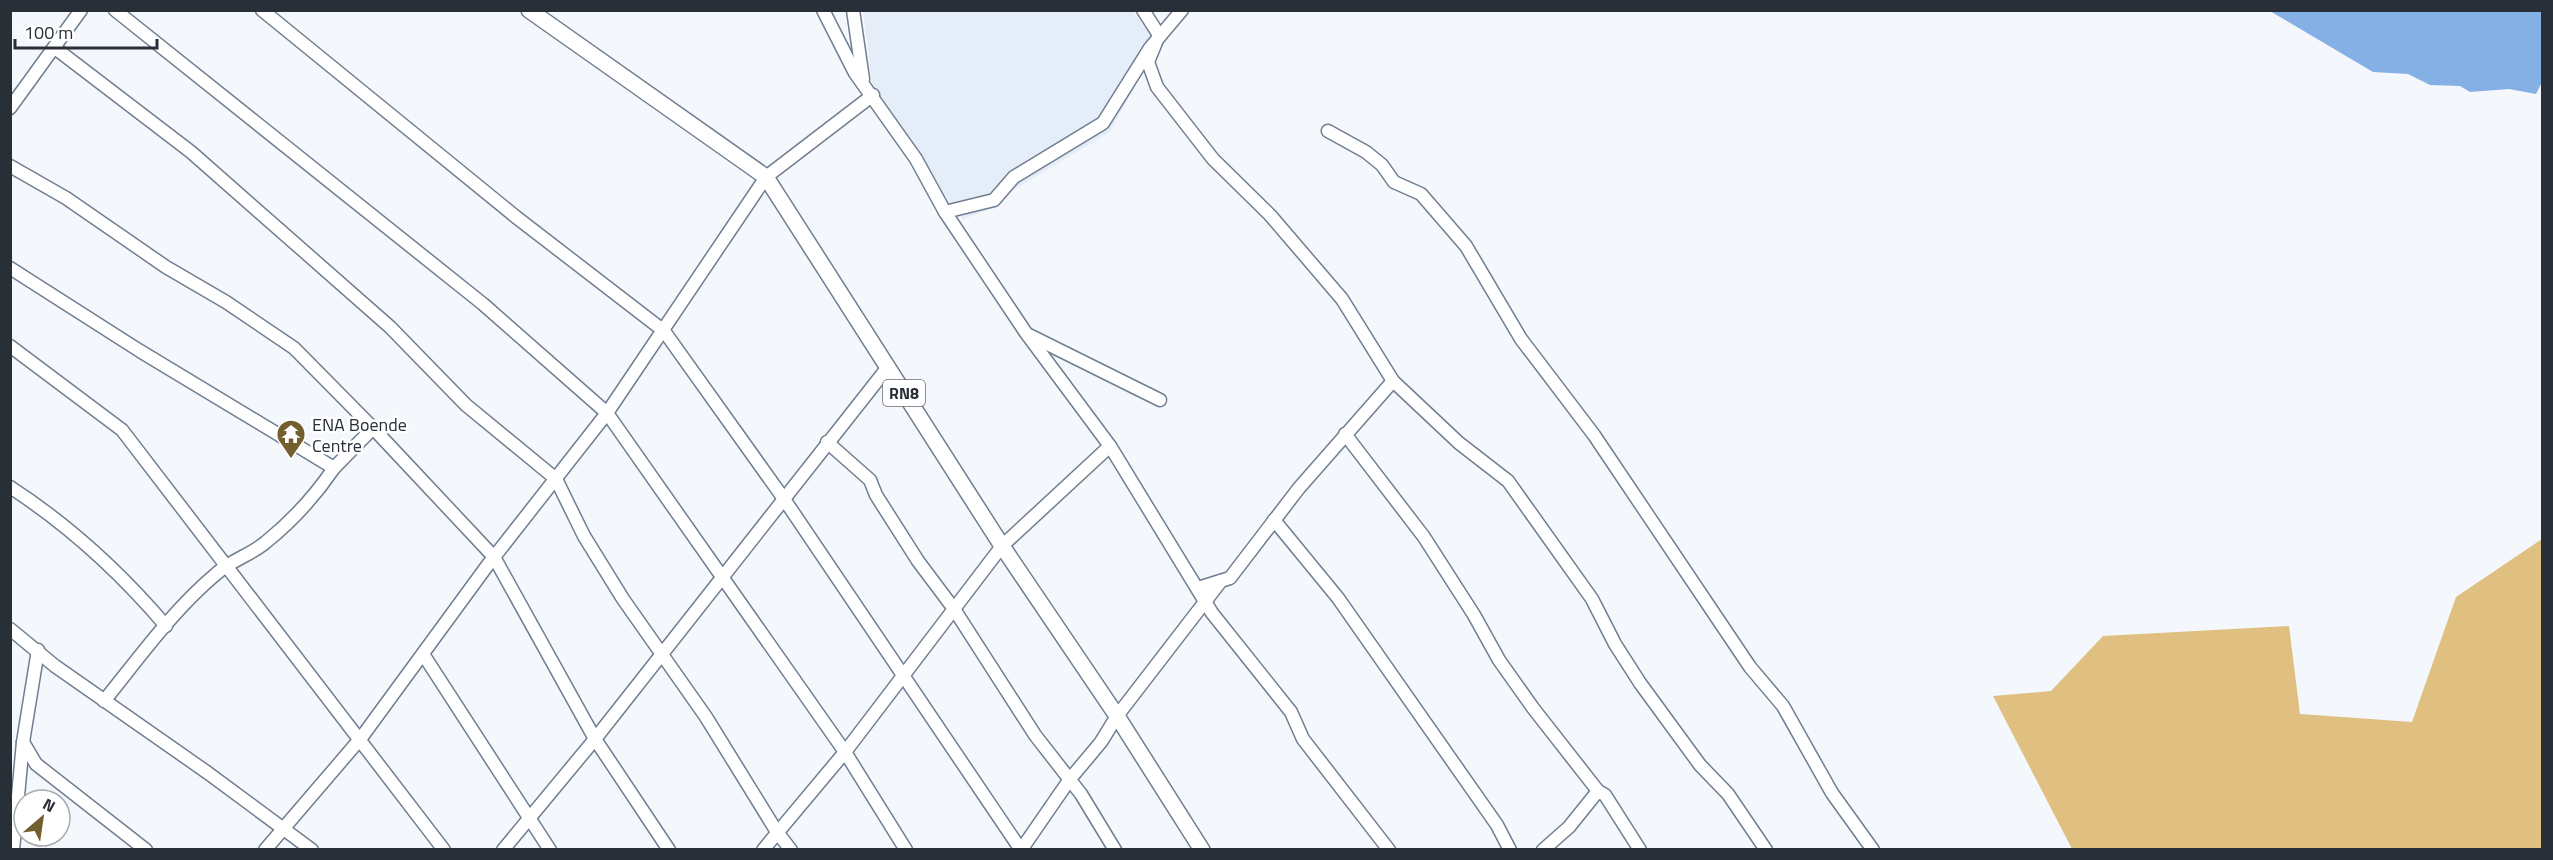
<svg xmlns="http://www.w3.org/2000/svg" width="2553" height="860" font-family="'Titillium Web',sans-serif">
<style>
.built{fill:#e5edf8}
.forest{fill:#dfc080}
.water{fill:#85b0e5}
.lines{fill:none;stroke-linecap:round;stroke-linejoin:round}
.minor-casing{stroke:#6f7e90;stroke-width:15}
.major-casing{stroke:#6f7e90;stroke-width:18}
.minor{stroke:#fff;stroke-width:12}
.major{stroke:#fff;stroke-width:15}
.labels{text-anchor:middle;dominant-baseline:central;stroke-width:5;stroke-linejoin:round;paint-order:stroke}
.shield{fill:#fff;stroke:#696d73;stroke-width:1.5}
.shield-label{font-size:16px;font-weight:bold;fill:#292f37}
.poi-label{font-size:18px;fill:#292f37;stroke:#fff;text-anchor:start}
</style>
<rect width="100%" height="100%" fill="#f4f7fb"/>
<polygon class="built" points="863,11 1132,11 1158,43 1110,132 1010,192 995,208 963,219 953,210 872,83"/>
<polygon class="forest" points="2542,539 2542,849 2072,849 1993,696 2051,691 2103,636 2289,626 2300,714 2412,722 2456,597"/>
<polygon class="water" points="2270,11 2542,11 2542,82 2536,94 2509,89 2470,92 2460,86 2430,85 2408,74 2373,72"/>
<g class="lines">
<g class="minor-casing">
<g id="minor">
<polyline points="115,10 483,304 607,413 845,752 906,850"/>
<polyline points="262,10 516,217 664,331 784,499 1021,850"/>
<polyline points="823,10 855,73 916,159 945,212 1026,333 1110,446 1212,613 1291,712 1303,739 1389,850"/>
<polyline points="853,10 863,79"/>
<polyline points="1143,10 1159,35 1148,62 1157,87 1213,159 1270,215 1342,299 1393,381 1459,443 1508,481 1592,599 1615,644 1640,683 1700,765 1728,794 1766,850"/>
<polyline points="55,48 191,152 390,327 466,405 556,479 584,536 623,599 706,717 777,832 791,850"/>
<polyline points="10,108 81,10"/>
<polyline points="1328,131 1366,152 1382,165 1394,182 1421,194 1466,246 1521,339 1594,435 1750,667 1783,706 1832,793 1873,850"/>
<polyline points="10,166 66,198 166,267 226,302 294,348 373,428 494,557 595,739 669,850"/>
<polyline points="945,212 994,200 1014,177 1103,123 1150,48 1182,10"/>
<polyline points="10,268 140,351 334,468 373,428"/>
<polyline points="1029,335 1160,400"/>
<polyline points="10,346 122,430 444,850"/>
<polyline points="1345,434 1424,537 1474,615 1499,660 1533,708 1598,791"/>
<polyline points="827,442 870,480 876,495 918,561 954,609 1035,735 1081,794 1115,850"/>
<path d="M10,487C70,526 120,572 166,626"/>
<polyline points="1274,520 1338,598 1497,825 1510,850"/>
<polyline points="1198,588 1230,578 1299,488 1393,381"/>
<polyline points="10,629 55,666 208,773 312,850"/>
<polyline points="423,654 550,850"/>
<path d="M104,701C139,658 173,610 216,574C231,560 251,555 266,542C292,521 315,496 334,468"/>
<polyline points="23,742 36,764 146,850"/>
<polyline points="13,850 23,742 38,650"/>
<polyline points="265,850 361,738 487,566 607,413 766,177 873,95"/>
<polyline points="503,850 595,739 888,367"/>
<polyline points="763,850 845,752 1002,546 1110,446"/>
<polyline points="1021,850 1070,779 1101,742 1117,716 1221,581"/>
<polyline points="1543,850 1569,827 1598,791 1605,795 1640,850"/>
</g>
</g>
<g class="major-casing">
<polyline id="major" points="529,10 766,177 1002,546 1117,716 1202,850"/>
</g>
<use href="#minor" class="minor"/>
<use href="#major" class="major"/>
</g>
<defs>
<g id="temple-pin" transform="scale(1.5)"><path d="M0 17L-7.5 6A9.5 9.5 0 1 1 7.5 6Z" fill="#735e2d" stroke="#fff"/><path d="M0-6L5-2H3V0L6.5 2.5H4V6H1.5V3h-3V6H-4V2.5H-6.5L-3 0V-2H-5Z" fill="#fff"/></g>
</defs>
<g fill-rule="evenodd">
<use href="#temple-pin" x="291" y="434"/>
</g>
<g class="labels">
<rect class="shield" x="883" y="380" width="42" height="26" rx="4.5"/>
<g class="shield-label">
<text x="904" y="393">RN8</text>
</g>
<g class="poi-label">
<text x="312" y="424">ENA Boende<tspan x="312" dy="21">Centre</tspan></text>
</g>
</g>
<rect width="2553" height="860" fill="none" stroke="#292f37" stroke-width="24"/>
<g transform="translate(42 818) rotate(29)"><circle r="28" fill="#ffffff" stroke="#a9acaf" stroke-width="1.5"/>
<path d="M0-4.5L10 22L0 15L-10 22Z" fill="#735e2d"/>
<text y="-9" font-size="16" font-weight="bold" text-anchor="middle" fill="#292f37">N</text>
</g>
<path d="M15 39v9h142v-9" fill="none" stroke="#292f37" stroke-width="3"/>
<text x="24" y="39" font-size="18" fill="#292f37" stroke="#ffffff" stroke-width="4.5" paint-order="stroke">100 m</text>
</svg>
